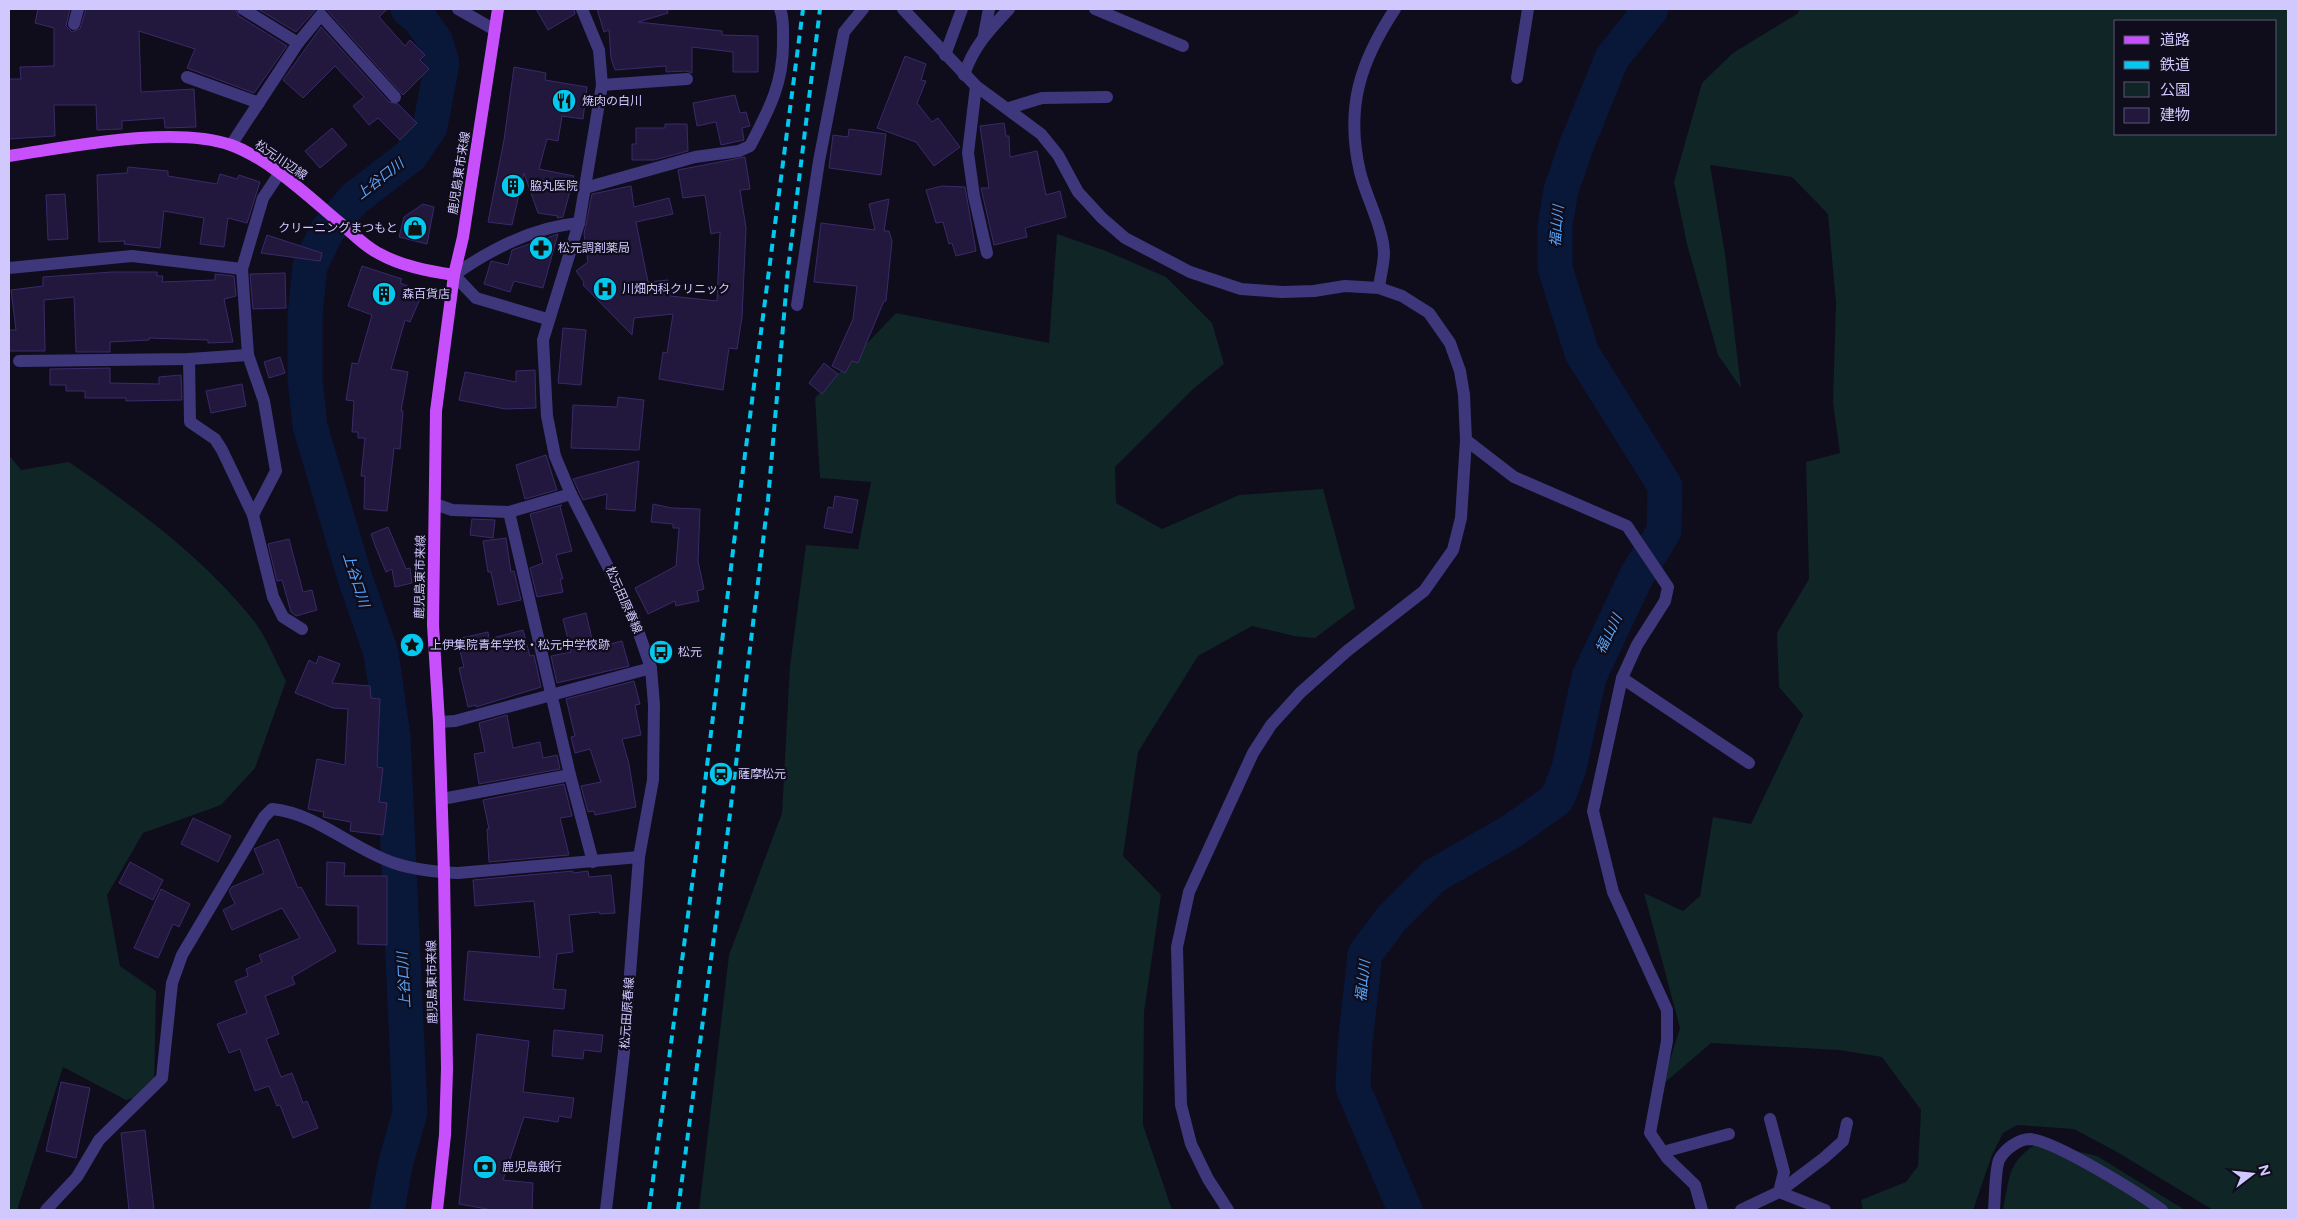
<svg xmlns="http://www.w3.org/2000/svg" width="2297" height="1219" font-family="Figtree,'Noto Sans JP',sans-serif">
<style>
.green{fill:#0f2526;fill-rule:evenodd}
.lines{fill:none;stroke-linecap:round;stroke-linejoin:round}
.river{stroke:#091738;stroke-width:35}
.building{fill:#22183d;stroke:#3a2a69}
.minor{stroke:#3e377b;stroke-width:12}
.major{stroke:#c750fc;stroke-width:12}
.rail{stroke:#04c8ee;stroke-width:4;stroke-dasharray:8 6;stroke-linecap:butt}
.labels{text-anchor:middle;dominant-baseline:central;stroke-width:4.5;stroke-linejoin:round;paint-order:stroke}
.poi-label{font-size:12px;fill:#d1c8fe;stroke:#0f0c1c;text-anchor:start}
.street-label{font-size:12px;fill:#d1c8fe;stroke:#0f0c1c}
.water-label{font-size:14px;font-style:italic;fill:#57a6fc;stroke:#0f0c1c}
</style>
<rect width="100%" height="100%" fill="#0f0c1c"/>
<g class="green">
<path d="M1800,9H2288V1210H2213L2117,1152L2074,1129L2017,1125L2003,1133L1992,1155L1973,1210H1863L1861,1200L1906,1182L1918,1166L1921,1110L1882,1057L1839,1050L1711,1043L1662,1085L1680,1028L1644,893L1683,911L1700,896L1713,817L1751,824L1803,715L1779,687L1777,633L1809,579L1806,462L1840,453L1833,403L1836,303L1828,214L1792,177L1710,165L1725,254L1741,388L1718,355L1687,244L1674,182L1702,83L1733,53L1797,14ZM2116,21H2276V134H2116Z"/>
<polygon points="1057,234 1106,251 1166,277 1212,323 1224,364 1193,389 1115,467 1116,503 1162,529 1239,495 1323,489 1355,608 1315,638 1294,636 1252,626 1198,656 1138,752 1123,856 1161,895 1144,1012 1143,1125 1172,1210 699,1210 729,955 782,813 790,666 806,545 858,549 871,482 820,478 815,398 896,313 1049,343"/>
<path d="M9,455L21,470L69,462C136,508 203,557 254,621C267,638 276,662 286,681L255,768L221,805L143,833L107,895L120,966L156,991L154,1092L126,1100L63,1067L17,1210H9Z"/>
<path d="M2039,1142L2097,1156L2185,1210H2003C2010,1176 2007,1162 2039,1142Z"/>
</g>
<g class="lines">
<g class="river">
<polyline points="387,1210 395,1166 410,1112 393,736 381,653 355,578 310,426 305,379 305,315 310,266 327,231 354,199 410,156 430,127 442,63 435,40 419,18 408,9"/>
<polyline points="1405,1210 1353,1088 1355,1045 1365,954 1392,918 1434,876 1512,831 1557,799 1569,768 1589,677 1637,575 1664,531 1665,486 1582,353 1555,268 1555,226 1561,190 1577,144 1612,58 1651,9"/>
</g>
</g>
<g class="building">
<polygon points="38,9 70,9 66,26 72,32 80,29 86,9 235,9 239,16 287,46 254,93 187,68 195,49 139,31 141,92 194,89 196,127 165,128 164,118 122,121 122,129 97,130 96,105 54,105 55,136 9,139 9,79 21,79 20,67 54,66 54,28 35,23"/>
<polygon points="258,9 316,9 296,32"/>
<polygon points="326,9 387,9 379,17 405,46 410,40 425,55 420,60 429,69 403,95"/>
<polygon points="536,9 574,9 575,14 548,30"/>
<polygon points="597,9 667,9 668,13 638,22 722,31 722,35 758,36 758,72 733,72 733,52 692,47 692,73 686,71 666,72 666,66 615,70 611,58 609,30 604,32"/>
<polygon points="321,27 389,102 398,104 417,123 400,140 378,118 369,125 353,106 364,97 335,66 303,98 283,80"/>
<polygon points="905,56 926,64 921,80 926,81 917,103 932,122 938,118 960,147 934,166 916,142 877,128"/>
<polygon points="514,67 546,73 545,80 587,87 583,119 562,116 558,141 547,139 539,169 574,176 563,217 557,218 558,216 538,213 524,173 512,225 488,222 504,140"/>
<polygon points="735,95 740,113 746,112 750,126 742,128 744,140 721,145 716,122 697,126 693,103"/>
<polygon points="1004,123 1006,136 1009,136 1010,157 1037,151 1046,195 1060,191 1066,217 1025,228 1027,237 994,245 981,188 989,188 980,126"/>
<polygon points="665,124 687,124 688,151 654,160 632,160 632,144 636,144 636,128 665,128"/>
<polygon points="332,128 347,145 320,168 305,151"/>
<polygon points="849,129 886,134 881,175 829,168 833,135 848,137"/>
<polygon points="745,157 750,189 740,190 746,228 742,317 737,349 729,348 723,390 659,379 663,352 667,353 673,314 634,318 632,335 583,285 584,282 576,271 588,262 584,234 592,194 631,186 634,207 669,198 673,214 636,222 648,282 668,280 670,296 717,301 720,232 711,234 705,195 683,198 678,170"/>
<polygon points="128,167 168,171 168,176 217,184 220,174 237,179 239,175 260,182 247,223 228,218 224,247 200,244 204,218 164,211 160,248 124,244 125,241 99,242 97,175 127,173"/>
<polygon points="942,186 965,187 976,251 956,256 952,243 949,244 943,222 936,223 926,190"/>
<polygon points="65,194 68,239 48,240 46,195"/>
<polygon points="889,199 884,231 889,231 892,241 886,301 884,301 858,363 852,361 845,373 832,366 853,319 857,286 814,282 821,223 875,230 869,204"/>
<polygon points="423,204 434,207 427,244 399,237 404,217"/>
<polygon points="558,234 543,288 514,281 510,292 484,284 491,261 508,265 512,250"/>
<polygon points="267,235 322,253 320,261 261,253"/>
<polygon points="362,266 402,279 400,283 423,292 410,322 405,320 391,369 408,372 401,411 403,411 400,449 394,448 387,511 364,509 365,476 361,476 365,438 358,438 358,432 352,432 354,401 346,400 352,363 358,364 372,315 348,306"/>
<polygon points="112,272 157,272 157,276 163,276 162,282 215,280 215,274 234,276 236,296 224,299 233,342 208,343 208,340 149,338 149,340 110,342 110,352 76,352 74,297 44,300 45,351 9,351 9,330 16,330 11,290 43,286 43,277"/>
<polygon points="285,273 286,308 253,309 250,274"/>
<polygon points="563,328 586,330 581,385 558,383"/>
<polygon points="280,357 285,373 269,378 264,362"/>
<polygon points="824,363 838,374 822,394 809,383"/>
<polygon points="110,368 110,383 159,384 159,377 181,375 182,400 126,401 126,398 85,398 85,391 66,391 66,385 50,385 50,369"/>
<polygon points="535,370 536,408 505,409 459,400 465,372 516,382 516,371"/>
<polygon points="242,384 246,406 211,413 206,391"/>
<polygon points="618,397 644,400 639,450 571,448 573,405 617,407"/>
<polygon points="546,455 557,490 525,499 516,465"/>
<polygon points="639,461 635,511 606,509 607,494 583,500 573,479"/>
<polygon points="835,496 858,500 852,533 824,528 828,507 833,508"/>
<polygon points="653,504 672,508 700,509 698,561 704,589 697,591 699,601 676,606 675,601 648,614 635,588 676,566 679,528 673,528 673,524 651,522"/>
<polygon points="562,505 560,506 572,551 556,555 563,579 560,579 563,592 537,597 530,568 543,563 530,514"/>
<polygon points="472,519 495,520 493,538 470,535"/>
<polygon points="388,527 406,569 410,568 412,583 395,587 392,569 386,572 376,548 371,534"/>
<polygon points="506,538 511,572 514,571 521,600 498,605 491,572 488,572 483,541"/>
<polygon points="289,539 303,592 312,590 317,610 296,616 291,612 282,580 277,581 268,544"/>
<polygon points="586,613 594,648 622,641 629,666 557,683 551,656 571,652 563,619"/>
<polygon points="523,630 530,656 534,655 541,687 476,707 476,705 468,707 459,668 464,667 457,639 488,632 489,639"/>
<polygon points="319,656 340,664 332,683 370,686 371,698 380,699 377,767 383,768 379,802 387,803 383,835 350,831 351,822 323,817 324,812 308,809 317,759 345,765 348,709 333,708 295,693 309,660 316,664"/>
<polygon points="634,681 640,704 635,705 641,735 622,739 629,764 636,807 595,815 594,811 588,812 581,786 601,782 590,749 575,753 571,737 575,736 566,699"/>
<polygon points="507,715 513,748 540,742 543,758 557,755 560,769 479,784 474,754 485,752 479,723"/>
<polygon points="564,784 572,816 560,818 569,855 489,862 487,829 489,829 483,800"/>
<polygon points="193,818 231,836 218,862 181,844"/>
<polygon points="278,839 298,888 301,887 336,951 292,977 295,984 265,996 279,1034 266,1039 281,1077 292,1073 303,1103 307,1101 318,1128 293,1138 280,1105 277,1106 269,1086 255,1091 240,1049 229,1053 217,1024 247,1013 235,981 248,976 246,969 262,962 259,955 300,938 282,908 232,930 223,910 235,904 229,891 232,887 264,873 254,849"/>
<polygon points="130,862 163,880 153,900 119,883"/>
<polygon points="327,862 345,863 344,876 387,876 387,945 358,944 358,906 326,905"/>
<polygon points="573,871 573,873 588,871 589,877 611,875 615,913 600,914 599,912 569,915 573,952 557,954 553,989 566,990 564,1009 464,1000 468,951 540,957 534,901 475,906 473,880"/>
<polygon points="161,889 190,904 179,927 173,924 158,958 134,948"/>
<polygon points="554,1030 603,1035 601,1052 584,1050 583,1059 552,1056"/>
<polygon points="477,1034 529,1041 523,1092 574,1098 571,1118 559,1116 558,1122 524,1117 503,1180 533,1183 532,1210 492,1210 459,1204"/>
<polygon points="61,1082 90,1088 76,1158 46,1151"/>
<polygon points="145,1130 154,1210 129,1210 121,1133"/>
</g>
<g class="lines">
<g class="minor">
<polyline points="458,9 495,30"/>
<polyline points="582,9 599,50 602,85 579,223 543,340 547,416 555,456 571,494 633,616 651,668 654,705 653,780 639,857 624,1052 606,1210"/>
<polyline points="903,9 976,86 1041,134 1058,155 1078,192 1102,218 1125,238 1190,272 1241,289 1282,292 1314,291 1345,286 1379,288 1402,296 1429,313 1450,343 1460,371 1464,395 1466,440 1461,518 1453,550 1424,591 1347,651 1300,693 1271,725 1253,753 1189,892 1177,947 1181,1105 1191,1144 1208,1179 1228,1210"/>
<polyline points="1095,9 1183,46"/>
<polyline points="74,24 78,9"/>
<polyline points="984,35 989,9"/>
<polyline points="298,43 321,15 395,97"/>
<polyline points="945,55 962,9"/>
<path d="M964,75C973,47 990,29 1009,9"/>
<polyline points="187,77 259,103"/>
<polyline points="1517,78 1528,9"/>
<polyline points="602,85 687,79"/>
<polyline points="976,86 968,153 974,196 987,253"/>
<polyline points="1009,108 1042,98 1107,97"/>
<polyline points="231,145 298,43 243,9"/>
<path d="M585,188L695,157L739,151L750,146C769,110 784,82 783,40C783,29 784,19 780,9"/>
<polyline points="9,268 132,256 242,269"/>
<path d="M1379,288C1380,277 1384,264 1384,253C1383,227 1366,197 1360,172C1345,108 1360,62 1395,9"/>
<polyline points="797,305 819,161 844,32 863,9"/>
<path d="M547,319L476,298L454,275C491,249 533,227 579,223"/>
<polyline points="189,359 190,422 215,439 222,450 253,515 273,597 283,617 302,629"/>
<polyline points="19,361 189,359 248,355"/>
<polyline points="1466,440 1514,477 1627,526 1668,587 1665,601 1637,645 1622,678 1593,811 1613,892 1667,1010 1667,1041 1650,1133 1667,1158 1695,1185 1702,1210"/>
<polyline points="435,504 452,510 509,512 571,494"/>
<polyline points="509,512 570,775 593,862"/>
<polyline points="253,515 276,471 264,401 248,355 242,269 263,198 279,174"/>
<polyline points="1622,678 1749,763"/>
<polyline points="439,722 455,721 651,668"/>
<polyline points="442,799 570,775"/>
<polyline points="1663,1152 1729,1134"/>
<path d="M46,1210L77,1177L99,1140L162,1078L172,983L182,955L264,817L272,809C316,813 352,849 394,863C414,870 437,872 458,873L639,857"/>
<polyline points="1741,1210 1779,1192 1784,1172 1770,1119"/>
<polyline points="1825,1210 1779,1192 1824,1158 1843,1141 1847,1123"/>
<path d="M1994,1210C1995,1198 1995,1170 1999,1160C2004,1150 2018,1139 2030,1139C2054,1140 2140,1194 2162,1210"/>
</g>
<g class="major">
<path d="M9,156C70,147 172,125 231,145C272,160 312,200 345,227C355,236 366,247 378,253C401,266 428,271 454,275"/>
<polyline points="437,1210 445,1135 447,1069 444,872 439,722 433,625 436,411 454,275 463,237 498,9"/>
</g>
<g class="rail">
<polyline points="649,1210 699,832 740,493 803,9"/>
<polyline points="678,1210 728,830 768,500 788,269 820,9"/>
</g>
</g>
<defs>
<g id="restaurant-disc" transform="scale(1.25)"><circle r="9.5" fill="#04c8ee" stroke="#0f0c1c"/><path d="M-5-6h1v4h1v-4h1v4h1v-4h1v5L-1.5 .5V6h-2V.5L-5-1ZM5-6V6H3V1.5H1.5Q1.5-4 5-6Z" fill="#111"/></g>
<g id="building-disc" transform="scale(1.25)"><circle r="9.5" fill="#04c8ee" stroke="#0f0c1c"/><path d="M-4-6H4V6H1V3H-1V6H-4ZM-2.5-4.3h1.7v1.8h-1.7ZM.8-4.3h1.7v1.8H.8ZM-2.5-1h1.7V.8h-1.7ZM.8-1h1.7V.8H.8Z" fill="#111"/></g>
<g id="shop-disc" transform="scale(1.25)"><circle r="9.5" fill="#04c8ee" stroke="#0f0c1c"/><path d="M-5-2.5h2.3a2.7 3.5 0 0 1 5.4 0H5L5.5 6h-11ZM-1.5-2.5h3a1.5 2.3 0 0 0-3 0Z" fill="#111"/></g>
<g id="pharmacy-disc" transform="scale(1.25)"><circle r="9.5" fill="#04c8ee" stroke="#0f0c1c"/><path d="M-2-6h4v4h4v4h-4v4h-4v-4h-4v-4h4Z" fill="#111"/></g>
<g id="hospital-disc" transform="scale(1.25)"><circle r="9.5" fill="#04c8ee" stroke="#0f0c1c"/><path d="M-5-5h3v3.5h4V-5h3V5h-3V1.5h-4V5h-3Z" fill="#111"/></g>
<g id="sight-disc" transform="scale(1.25)"><circle r="9.5" fill="#04c8ee" stroke="#0f0c1c"/><path d="M0-6L1.8-2.2L6-1.7L2.9 1.2L3.7 5.4L0 3.3L-3.7 5.4L-2.9 1.2L-6-1.7L-1.8-2.2Z" fill="#111"/></g>
<g id="bus-disc" transform="scale(1.25)"><circle r="9.5" fill="#04c8ee" stroke="#0f0c1c"/><path d="M-5-6H5V4H4V6H2V4H-2V6H-4V4H-5ZM-3.5-4V0h7V-4ZM-3.5 1.2v1.5H-2V1.2ZM2 1.2v1.5H3.5V1.2Z" fill="#111"/></g>
<g id="station-disc" transform="scale(1.25)"><circle r="9.5" fill="#04c8ee" stroke="#0f0c1c"/><path d="M-3-6H3Q5-6 5-4V2Q5 4 3 4L4.5 6H3L1.5 4h-3L-3 6H-4.5L-3 4Q-5 4-5 2V-4Q-5-6-3-6ZM-3.5-4v3h7v-3ZM-3.5 1v1.5H-2V1ZM2 1v1.5H3.5V1Z" fill="#111"/></g>
<g id="bank-disc" transform="scale(1.25)"><circle r="9.5" fill="#04c8ee" stroke="#0f0c1c"/><path d="M-6-4H6V4H-6ZM0-2.3a2.3 2.3 0 1 0 0 4.6a2.3 2.3 0 1 0 0-4.6Z" fill="#111"/></g>
</defs>
<g fill-rule="evenodd">
<use href="#restaurant-disc" x="564" y="101"/>
<use href="#building-disc" x="513" y="186"/>
<use href="#shop-disc" x="415" y="228"/>
<use href="#pharmacy-disc" x="541" y="248"/>
<use href="#hospital-disc" x="605" y="289"/>
<use href="#building-disc" x="384" y="294"/>
<use href="#sight-disc" x="412" y="645"/>
<use href="#bus-disc" x="661" y="652"/>
<use href="#station-disc" x="721" y="774"/>
<use href="#bank-disc" x="485" y="1167"/>
</g>
<g class="labels">
<g class="poi-label">
<text x="582" y="101">焼肉の白川</text>
<text x="530" y="186">脇丸医院</text>
<text x="398" y="228" text-anchor="end">クリーニングまつもと</text>
<text x="558" y="248">松元調剤薬局</text>
<text x="622" y="289">川畑内科クリニック</text>
<text x="402" y="294">森百貨店</text>
<text x="430" y="645">上伊集院青年学校・松元中学校跡</text>
<text x="678" y="652">松元</text>
<text x="738" y="774">薩摩松元</text>
<text x="502" y="1167">鹿児島銀行</text>
</g>
<g class="street-label">
<text transform="translate(281 160) rotate(34)">松元川辺線</text>
<text transform="translate(459 173) rotate(-81)">鹿児島東市来線</text>
<text transform="translate(420 577) rotate(-89)">鹿児島東市来線</text>
<text transform="translate(624 600) rotate(66)">松元田原春線</text>
<text transform="translate(432 982) rotate(-91)">鹿児島東市来線</text>
<text transform="translate(627 1013) rotate(-86)">松元田原春線</text>
</g>
<g class="water-label">
<text transform="translate(380 179) rotate(-38)">上谷口川</text>
<text transform="translate(1557 226) rotate(-85)">福山川</text>
<text transform="translate(356 580) rotate(72)">上谷口川</text>
<text transform="translate(1609 634) rotate(-64)">福山川</text>
<text transform="translate(404 980) rotate(-93)">上谷口川</text>
<text transform="translate(1363 981) rotate(-84)">福山川</text>
</g>
</g>
<rect width="2297" height="1219" fill="none" stroke="#d1c8fe" stroke-width="20"/>
<rect x="2114" y="20" width="162" height="115" fill="#0f0c1c" stroke="#5d5776"/>
<rect x="2124" y="36" width="25" height="8" fill="#c750fc" stroke="#5d5776"/>
<text x="2160" y="45" font-size="15" fill="#d1c8fe">道路</text>
<rect x="2124" y="61" width="25" height="8" fill="#04c8ee" stroke="#5d5776"/>
<text x="2160" y="70" font-size="15" fill="#d1c8fe">鉄道</text>
<rect x="2124" y="82" width="25" height="15" fill="#0f2526" stroke="#5d5776"/>
<text x="2160" y="95" font-size="15" fill="#d1c8fe">公園</text>
<rect x="2124" y="108" width="25" height="15" fill="#22183d" stroke="#5d5776"/>
<text x="2160" y="120" font-size="15" fill="#d1c8fe">建物</text>
<g transform="translate(2252 1174) rotate(74)" stroke="#0f0c1c" stroke-width="4" paint-order="stroke">
<path d="M0-4L9 19L0 12L-9 19Z" fill="#d1c8fe"/>
<text y="-8" font-size="14" font-weight="bold" text-anchor="middle" fill="#d1c8fe">N</text>
</g>
</svg>
